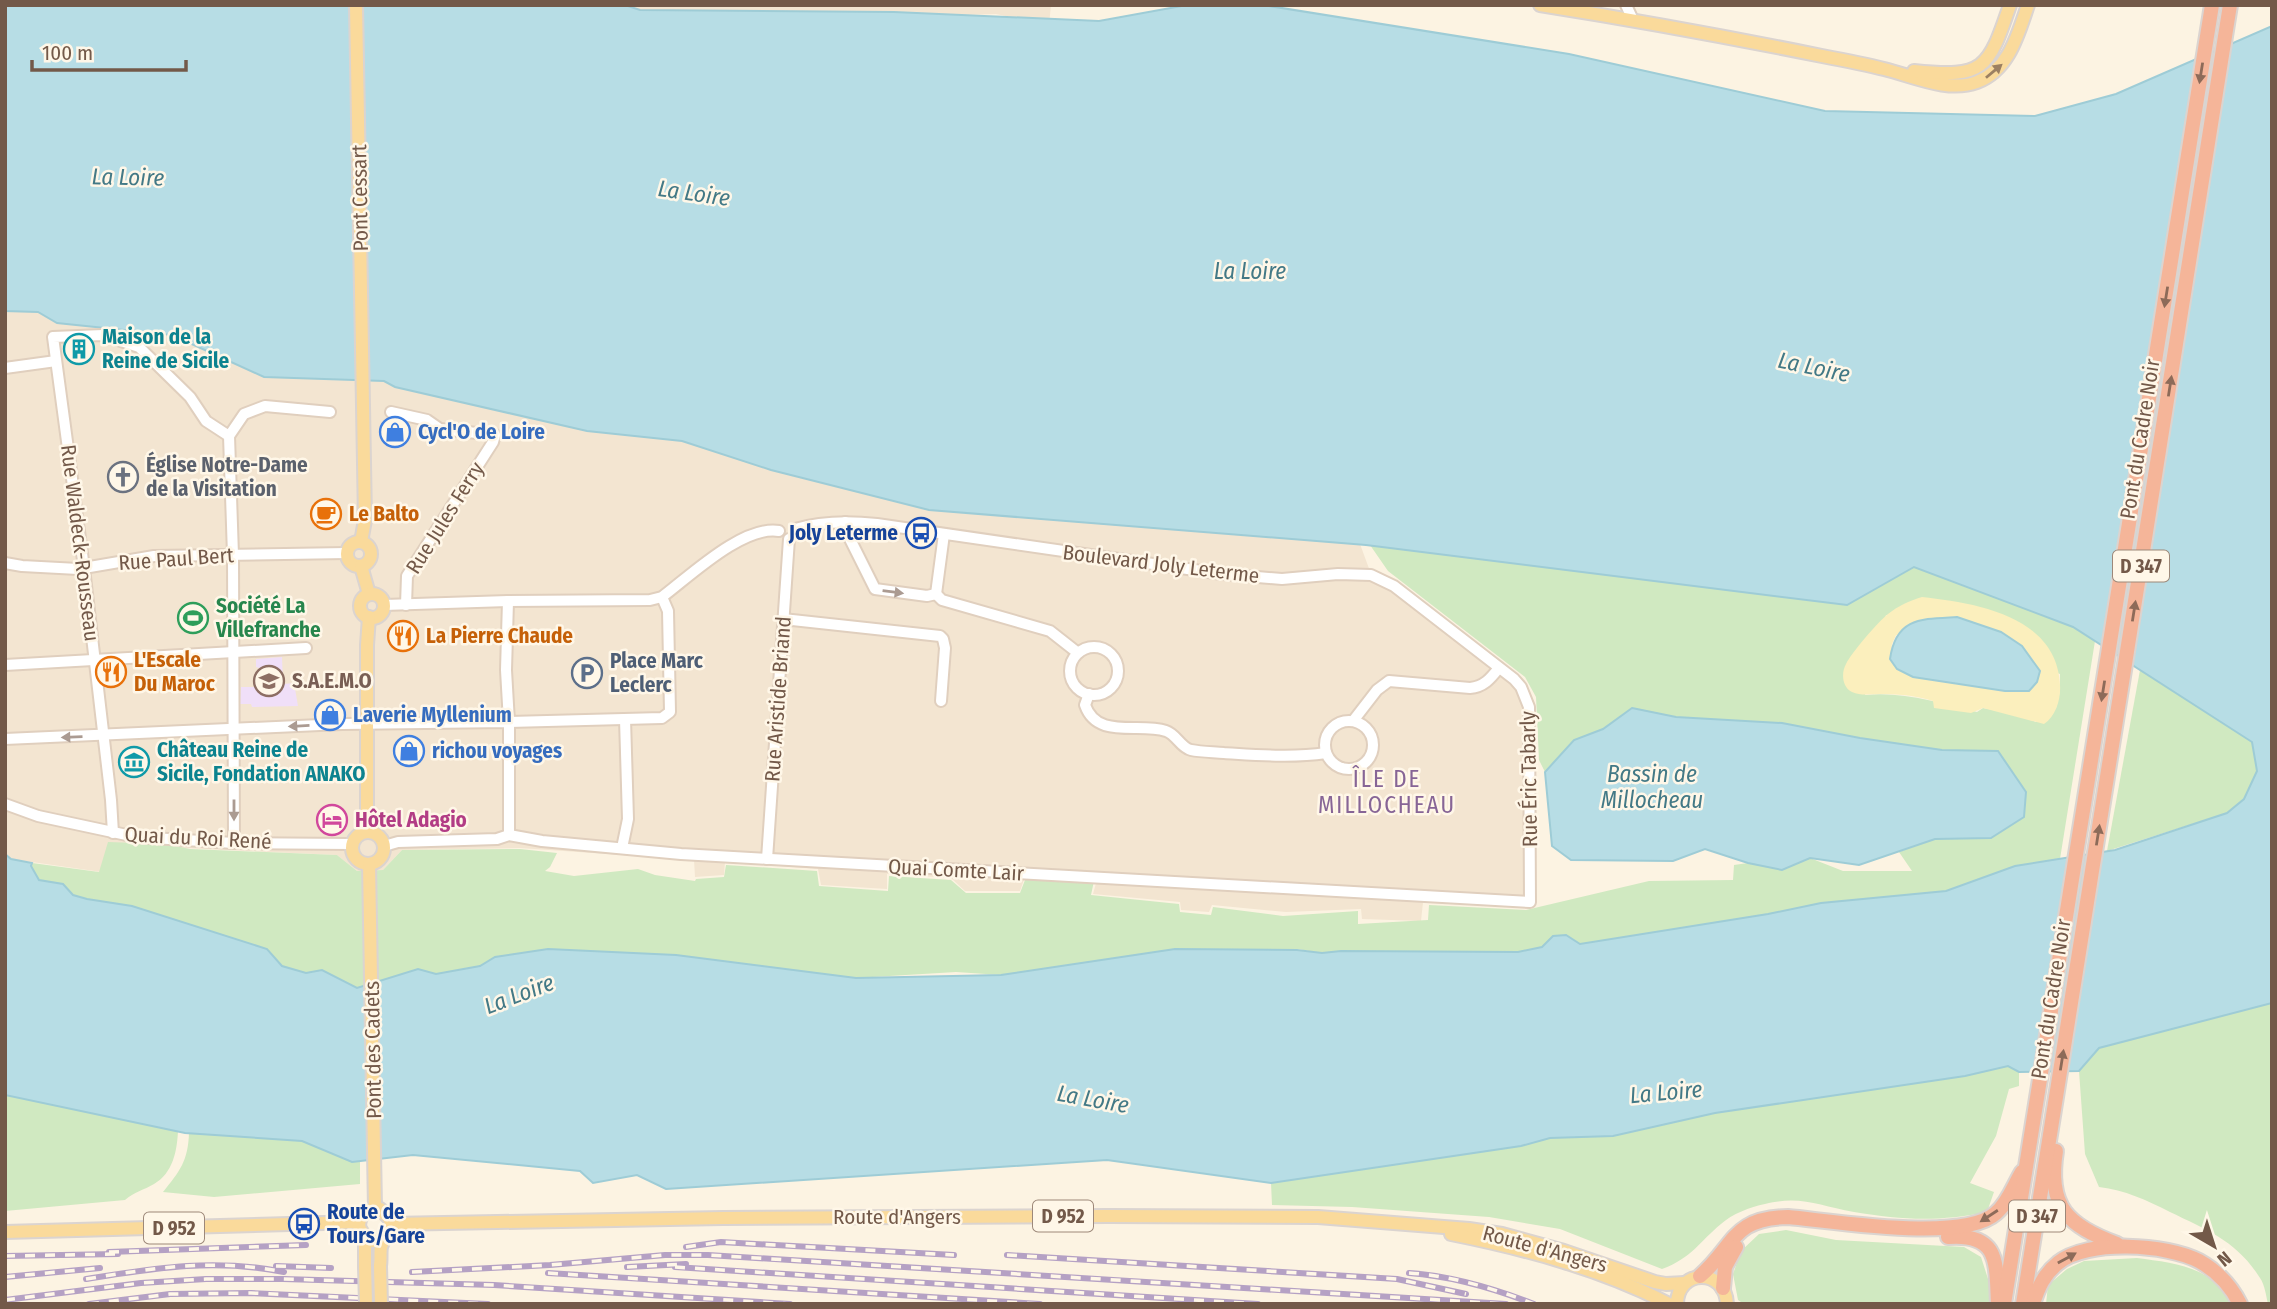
<svg xmlns="http://www.w3.org/2000/svg" width="2277" height="1309" font-family="'Fira Sans Condensed',sans-serif">
<style>
.residential{fill:#f3e5d1}
.education{fill:#f0dff8}
.green{fill:#d0e9c1;fill-rule:evenodd}
.sand{fill:#fbefbd;fill-rule:evenodd}
.water{fill:#b7dde5;stroke:#9eccd6;stroke-width:2}
.lines{fill:none;stroke-linecap:round;stroke-linejoin:round}
.minor-casing{stroke:#e0cfbe;stroke-width:14}
.major-casing{stroke:#dbd4d0;stroke-width:16}
.highway-casing{stroke:#dbd4d0;stroke-width:18}
.minor{stroke:#fff;stroke-width:10}
.major{stroke:#fada9b;stroke-width:12}
.highway{stroke:#f5b599;stroke-width:14}
.rail-casing{stroke:#b5a1c4;stroke-width:6}
.rail{stroke:#fff7e8;stroke-width:3.5;stroke-dasharray:10;stroke-linecap:butt}
.major-bridge-casing{stroke:#dbd4d0;stroke-width:16;stroke-linecap:butt}
.major-bridge{stroke:#fada9b;stroke-width:12}
.oneway{fill:#9c8062}
.oneway2{fill:#8d6b59}
.oneway3{fill:#ab9b92}
.labels{text-anchor:middle;dominant-baseline:central;stroke-width:5;stroke-linejoin:round;paint-order:stroke}
.shield{fill:#fff7e8;stroke:#9d8879;stroke-width:2}
.shield-label{font-size:19px;font-weight:bold;fill:#735949}
.street-label{font-size:21px;fill:#735949;stroke:#fff7e8}
.culture-label{font-size:21px;font-weight:bold;fill:#0d838f;stroke:#fff7e8;text-anchor:start}
.shop-label{font-size:21px;font-weight:bold;fill:#366cbe;stroke:#fff7e8;text-anchor:start}
.worship-label{font-size:21px;font-weight:bold;fill:#5b616d;stroke:#fff7e8;text-anchor:start}
.food-label{font-size:21px;font-weight:bold;fill:#c56008;stroke:#fff7e8;text-anchor:start}
.transit-label{font-size:21px;font-weight:bold;fill:#164399;stroke:#fff7e8;text-anchor:end}
.leisure-label{font-size:21px;font-weight:bold;fill:#27864d;stroke:#fff7e8;text-anchor:start}
.service-label{font-size:21px;font-weight:bold;fill:#4e5e75;stroke:#fff7e8;text-anchor:start}
.education-label{font-size:21px;font-weight:bold;fill:#785e54;stroke:#fff7e8;text-anchor:start}
.hotel-label{font-size:21px;font-weight:bold;fill:#b23c85;stroke:#fff7e8;text-anchor:start}
.water-label{font-size:23px;font-style:italic;fill:#437986;stroke:#fff7e8}
.neighbourhood-label{font-size:23px;letter-spacing:2px;fill:#876596;stroke:#fff7e8}
</style>
<rect width="100%" height="100%" fill="#fcf3e2"/>
<g class="residential">
<polygon points="577,5 1051,5 1049,25 996,14 642,24"/>
<polygon points="5,311 38,312 57,323 172,335 264,377 384,381 395,387 587,431 682,441 771,470 937,510 1360,544 1371,574 1514,679 1527,698 1530,902 1424,893 1421,921 1362,919 1361,909 1286,912 1212,905 1209,912 1181,910 1180,902 1093,894 1098,876 1026,874 1020,891 965,891 951,878 887,874 887,889 821,885 818,869 725,862 724,875 695,877 694,860 520,848 402,850 383,870 357,871 337,855 184,848 178,883 11,859 5,854"/>
</g>
<polygon class="education" points="282,657 283,684 294,683 298,706 252,707 251,704 240,704 241,687 255,687 256,678 259,678 259,668 256,667 256,659"/>
<g class="green">
<path d="M1370,545L1847,604L1914,566L2073,627L2095,641L2060,859L2015,866L1946,891L1821,903L1768,914L1580,944L1566,935L1553,936L1542,947L1518,952L1341,951L1322,953L1297,949L1268,951L1175,949L1001,975L956,972L856,978L676,955L495,957L480,966L436,974L418,969L357,988L322,970L306,973L281,966L266,949L132,906L87,899L73,895L63,884L39,880L31,866L32,863L99,872L108,842L166,844L190,849L337,855L357,871L383,870L402,850L520,849L557,853L550,867L545,871L574,876L638,869L655,875L695,881L696,879L724,877L726,865L817,871L819,886L888,891L889,876L951,880L966,893H1020L1025,880L1094,881L1091,895L1179,904L1180,912L1211,915L1213,907L1283,916L1358,911V924L1428,920L1429,905L1526,910L1649,881L1733,880L1734,865L1748,863L1782,870L1810,858L1843,871H1912L1899,852L1935,839L1991,838L1998,751L1942,750L1860,738L1782,723L1676,717L1632,708L1603,729L1574,740L1545,772L1539,760L1536,697L1525,677L1388,571ZM1886,615L2060,674V691L2056,708L2036,722L2013,714L1983,708L1977,712C1940,703 1903,691 1865,695Z"/>
<polygon points="2140,670 2252,742 2257,771 2244,799 2227,813 2107,851"/>
<path d="M2272,1003V1304H2268C2266,1296 2265,1285 2260,1278C2237,1241 2207,1230 2170,1212C2146,1200 2125,1190 2099,1187L2085,1154L2079,1071L2099,1048Z"/>
<path d="M2009,1066L2019,1072V1086L2009,1089L1996,1136L1970,1183L1994,1192L1987,1212C1939,1222 1902,1220 1854,1212C1819,1206 1801,1195 1765,1204C1750,1207 1732,1214 1721,1224C1699,1242 1692,1258 1662,1269L1560,1229L1489,1217L1352,1207L1272,1205L1271,1183L1521,1146L1550,1138L1613,1136L1715,1113L1965,1076Z"/>
<path d="M5,1095L178,1131C177,1151 173,1173 154,1184C144,1190 134,1192 125,1200L5,1211Z"/>
<path d="M189,1133L302,1141L352,1162L360,1161V1184L214,1197L163,1192C180,1171 188,1161 189,1133Z"/>
<polygon points="1786,1230 1836,1240 1964,1247 1981,1257 1989,1282 1989,1304 1744,1304 1738,1300 1733,1274 1741,1251 1759,1234"/>
<path d="M2137,1258C2173,1263 2214,1266 2230,1304H2046L2048,1285L2067,1269L2084,1261Z"/>
</g>
<path class="sand" d="M1922,597C1976,603 2057,616 2060,685C2061,699 2056,716 2044,724L1983,708L1971,713L1934,708L1933,701C1915,695 1897,694 1879,694C1870,694 1861,696 1852,692C1842,687 1841,673 1846,664C1852,652 1878,622 1888,614C1898,606 1909,601 1922,597ZM1896,635L2022,646L2040,671L2005,691L1913,677L1890,659L1892,644Z"/>
<g class="water">
<polygon points="5,5 625,5 640,10 894,12 1099,21 1187,5 1263,5 1569,54 1825,111 2035,116 2116,94 2272,26 2272,1003 2099,1048 2079,1071 2019,1072 2008,1066 1965,1076 1715,1113 1613,1136 1550,1138 1521,1146 1271,1183 1107,1160 666,1189 637,1175 593,1183 580,1171 413,1155 352,1162 302,1141 185,1133 5,1095 5,854 11,859 32,863 31,866 39,880 63,884 73,895 87,899 132,906 267,949 282,966 306,973 322,970 357,988 418,969 436,974 480,966 495,957 548,949 676,955 856,978 1001,975 1175,949 1297,950 1322,953 1341,951 1518,952 1542,947 1553,936 1566,935 1580,944 1768,914 1821,903 1946,891 2015,866 2115,850 2227,813 2244,799 2257,771 2252,742 2073,627 1914,567 1847,605 1366,545 929,510 771,470 682,441 587,431 395,387 384,381 264,377 172,335 57,323 38,312 5,311"/>
<path d="M1957,617L2001,632L2022,646L2040,671L2037,682L2029,691H2005L1913,677L1897,669L1890,659C1896,617 1922,619 1957,617Z"/>
<polygon points="1632,708 1676,717 1782,723 1860,738 1942,750 1998,751 2026,792 2024,817 1991,838 1935,839 1859,865 1810,858 1782,870 1748,863 1705,849 1673,861 1571,860 1552,846 1545,772 1574,740 1603,729"/>
</g>
<g class="lines">
<g class="minor-casing">
<g id="minor">
<polyline points="1626,5 1633,20"/>
<polyline points="5,368 56,361"/>
<polyline points="391,412 427,420 440,429 495,435 493,442 407,576 406,605"/>
<polyline points="229,436 233,555 234,843"/>
<polyline points="229,436 244,414 265,406 330,412"/>
<polyline points="845,522 848,535 875,589 927,596 936,594"/>
<polyline points="5,563 22,566 78,569 154,556 347,553"/>
<polyline points="936,594 942,600 1050,631 1078,653"/>
<polyline points="936,594 944,534"/>
<polyline points="508,601 506,670 509,722 662,718 670,712 668,611 662,597"/>
<path d="M384,605L508,601L650,600L662,597C690,576 743,525 779,531"/>
<polyline points="783,619 940,636 943,639 945,648 941,701"/>
<circle cx="1094" cy="671" r="24"/>
<polyline points="5,665 306,648"/>
<path d="M1089,694L1085,705C1097,740 1139,722 1166,731C1176,734 1181,748 1191,750C1201,752 1213,752 1224,753C1258,755 1292,758 1326,753"/>
<circle cx="1349" cy="745" r="24"/>
<path d="M1353,721L1377,690L1389,681L1470,688C1484,687 1491,678 1499,668"/>
<polyline points="5,739 342,724 509,722 509,835"/>
<polyline points="5,804 38,816 136,837 234,843 352,844"/>
<polyline points="113,833 111,800 84,568 53,337 103,335 139,347 190,397 206,421 229,436"/>
<path d="M384,846L398,842L497,839L509,835L542,841L681,854L1530,902L1529,707L1521,687L1514,679L1394,586L1371,575L1338,574L1282,579L1222,574L877,524C850,521 822,521 795,529"/>
<polyline points="622,848 628,819 625,719"/>
<polyline points="767,859 789,539"/>
</g>
</g>
<g class="major-casing">
<g id="major">
<polyline points="356,5 365,520 361,542"/>
<path d="M1540,5C1635,20 1728,37 1822,56C1843,60 1864,64 1884,69C1913,76 1948,93 1977,82C2009,70 2018,34 2028,5"/>
<path d="M1914,71C1984,78 1988,70 2010,5"/>
<circle cx="359" cy="554" r="12"/>
<polyline points="361,566 369,594"/>
<circle cx="372" cy="606" r="12"/>
<circle cx="368" cy="848" r="16"/>
<polyline points="367,832 367,645 369,617"/>
<polyline points="369,864 375,1208"/>
<polyline points="391,1224 723,1218 1109,1216 1318,1217 1469,1229 1502,1234 1564,1251 1655,1282 1666,1284 1685,1283"/>
<polyline points="5,1232 359,1222"/>
<path d="M1451,1234C1526,1249 1601,1269 1669,1304"/>
<polyline points="365,1237 365,1266"/>
<path d="M380,1266C381,1260 380,1252 381,1247C384,1236 392,1232 390,1219L380,1209C368,1207 359,1214 359,1227L365,1237L373,1241L386,1237"/>
<path d="M1677,1304C1677,1269 1725,1267 1727,1304"/>
</g>
</g>
<g class="highway-casing">
<g id="highway">
<path d="M2056,1151C2047,1207 2068,1226 2117,1244"/>
<path d="M1948,1237C2000,1233 1996,1263 1998,1304"/>
<path d="M1700,1276C1735,1246 1731,1218 1788,1217C1833,1221 1963,1243 1996,1213C2008,1203 2014,1185 2022,1172"/>
<polyline points="1723,1288 1725,1267 1736,1247"/>
<polyline points="2004,1304 2212,5"/>
<polyline points="2023,1304 2230,5"/>
<path d="M2033,1304C2038,1288 2044,1274 2058,1263C2087,1239 2167,1244 2199,1261C2217,1271 2231,1286 2240,1304"/>
</g>
</g>
<use href="#minor" class="minor"/>
<use href="#major" class="major"/>
<use href="#highway" class="highway"/>
<g class="rail-casing">
<g id="rail">
<polyline points="686,1247 721,1242 954,1255"/>
<polyline points="109,1252 306,1245"/>
<polyline points="1007,1255 1397,1279 1466,1294"/>
<polyline points="5,1256 118,1254"/>
<polyline points="276,1266 331,1268"/>
<polyline points="627,1267 686,1264"/>
<polyline points="675,1267 1258,1304"/>
<polyline points="412,1272 550,1265 665,1255 708,1255 1506,1304"/>
<polyline points="548,1273 1040,1304"/>
<path d="M1409,1273C1452,1276 1493,1288 1534,1304"/>
<polyline points="5,1277 100,1268"/>
<path d="M86,1279C155,1268 214,1258 284,1272"/>
<polyline points="5,1300 141,1283 206,1279 283,1279 494,1285 790,1304"/>
<polyline points="89,1304 170,1294 251,1293 488,1304"/>
</g>
</g>
<use href="#rail" class="rail"/>
<g class="major-bridge-casing">
<g id="major-bridge">
<polyline points="365,1266 366,1304"/>
<polyline points="380,1266 381,1304"/>
</g>
</g>
<use href="#major-bridge" class="major-bridge"/>
</g>
<defs><path id="oneway-solid" d="M-6-.8H1V-3.2L6.5 0L1 3.2V.8H-6Z" transform="scale(1.75)"/></defs>
<use class="oneway" href="#oneway-solid" transform="translate(1994 71) rotate(-40)"/>
<g class="oneway2">
<use href="#oneway-solid" transform="translate(2201 73) rotate(99)"/>
<use href="#oneway-solid" transform="translate(2166 297) rotate(99)"/>
<use href="#oneway-solid" transform="translate(2170 386) rotate(-81)"/>
<use href="#oneway-solid" transform="translate(2134 611) rotate(-81)"/>
<use href="#oneway-solid" transform="translate(2103 691) rotate(99)"/>
<use href="#oneway-solid" transform="translate(2098 835) rotate(-81)"/>
<use href="#oneway-solid" transform="translate(2062 1060) rotate(-81)"/>
<use href="#oneway-solid" transform="translate(1989 1216) rotate(147)"/>
<use href="#oneway-solid" transform="translate(2067 1258) rotate(-29)"/>
</g>
<g class="oneway3">
<use href="#oneway-solid" transform="translate(893 592) rotate(7)"/>
<use href="#oneway-solid" transform="translate(299 726) rotate(177)"/>
<use href="#oneway-solid" transform="translate(72 737) rotate(178)"/>
<use href="#oneway-solid" transform="translate(234 810) rotate(90)"/>
</g>
<defs>
<g id="building-ring" transform="scale(1.575)"><circle r="9.5" fill="#fff7e8" stroke="#0f9aa8" stroke-width="1.5"/><path d="M-4-6H4V6H1V3H-1V6H-4ZM-2.5-4.3h1.7v1.8h-1.7ZM.8-4.3h1.7v1.8H.8ZM-2.5-1h1.7V.8h-1.7ZM.8-1h1.7V.8H.8Z" fill="#0f9aa8"/></g>
<g id="shop-ring" transform="scale(1.575)"><circle r="9.5" fill="#fff7e8" stroke="#3f7fe0" stroke-width="1.5"/><path d="M-5-2.5h2.3a2.7 3.5 0 0 1 5.4 0H5L5.5 6h-11ZM-1.5-2.5h3a1.5 2.3 0 0 0-3 0Z" fill="#3f7fe0"/></g>
<g id="church-ring" transform="scale(1.575)"><circle r="9.5" fill="#fff7e8" stroke="#6b7280" stroke-width="1.5"/><path d="M-1.2-6h2.4v3.5h3.3v2.4h-3.3V6h-2.4V-.1h-3.3v-2.4h3.3Z" fill="#6b7280"/></g>
<g id="cafe-ring" transform="scale(1.575)"><circle r="9.5" fill="#fff7e8" stroke="#e8710a" stroke-width="1.5"/><path d="M-5.5-4.5H6V0H3Q3 3.5 0 3.5H-2.5Q-5.5 3.5-5.5 0ZM3-3.2v2h1.7v-2ZM-6 4.5H4V6H-6Z" fill="#e8710a"/></g>
<g id="bus-ring" transform="scale(1.575)"><circle r="9.5" fill="#fff7e8" stroke="#1a4fb4" stroke-width="1.5"/><path d="M-5-6H5V4H4V6H2V4H-2V6H-4V4H-5ZM-3.5-4V0h7V-4ZM-3.5 1.2v1.5H-2V1.2ZM2 1.2v1.5H3.5V1.2Z" fill="#1a4fb4"/></g>
<g id="stadium-ring" transform="scale(1.575)"><circle r="9.5" fill="#fff7e8" stroke="#2e9e5b" stroke-width="1.5"/><path d="M0-5a6.5 5 0 1 0 0 10a6.5 5 0 1 0 0-10ZM-3.5-1.8h7v3.6h-7Z" fill="#2e9e5b"/></g>
<g id="restaurant-ring" transform="scale(1.575)"><circle r="9.5" fill="#fff7e8" stroke="#e8710a" stroke-width="1.5"/><path d="M-5-6h1v4h1v-4h1v4h1v-4h1v5L-1.5 .5V6h-2V.5L-5-1ZM5-6V6H3V1.5H1.5Q1.5-4 5-6Z" fill="#e8710a"/></g>
<g id="parking-ring" transform="scale(1.575)"><circle r="9.5" fill="#fff7e8" stroke="#5c6f8a" stroke-width="1.5"/><path d="M-3.5-5.5H1a3.5 3.5 0 0 1 0 7H-1V5.5H-3.5ZM-1-3.4V-.6H.8a1.4 1.4 0 0 0 0-2.8Z" fill="#5c6f8a"/></g>
<g id="school-ring" transform="scale(1.575)"><circle r="9.5" fill="#fff7e8" stroke="#8d6e63" stroke-width="1.5"/><path d="M0-5L7-2L0 1L-7-2ZM-4 1L0 2.5L4 1V4Q0 6-4 4Z" fill="#8d6e63"/></g>
<g id="museum-ring" transform="scale(1.575)"><circle r="9.5" fill="#fff7e8" stroke="#0f9aa8" stroke-width="1.5"/><path d="M0-6L6-3V-2H-6V-3ZM-5-1h2V3h-2ZM-1-1h2V3h-2ZM3-1h2V3H3ZM-6 4H6V6H-6Z" fill="#0f9aa8"/></g>
<g id="hotel-ring" transform="scale(1.575)"><circle r="9.5" fill="#fff7e8" stroke="#d1479c" stroke-width="1.5"/><path d="M-6-4.5h1.5V1H6V5H4.5V3h-9V5H-6ZM-4 0a1.8 1.8 0 1 1 3.6 0ZM.5 0V-2.5h3Q6-2.5 6 0Z" fill="#d1479c"/></g>
</defs>
<g fill-rule="evenodd">
<use href="#building-ring" x="79" y="349"/>
<use href="#shop-ring" x="395" y="432"/>
<use href="#church-ring" x="123" y="477"/>
<use href="#cafe-ring" x="326" y="514"/>
<use href="#bus-ring" x="921" y="533"/>
<use href="#stadium-ring" x="193" y="618"/>
<use href="#restaurant-ring" x="403" y="636"/>
<use href="#restaurant-ring" x="111" y="672"/>
<use href="#parking-ring" x="587" y="673"/>
<use href="#school-ring" x="269" y="681"/>
<use href="#shop-ring" x="330" y="715"/>
<use href="#shop-ring" x="409" y="751"/>
<use href="#museum-ring" x="134" y="762"/>
<use href="#hotel-ring" x="332" y="820"/>
<use href="#bus-ring" x="304" y="1224"/>
</g>
<g class="labels">
<g class="shield">
<rect x="2113" y="550.5" width="56" height="31" rx="5"/>
<rect x="1033" y="1200.5" width="60" height="31" rx="5"/>
<rect x="2009" y="1200.5" width="56" height="31" rx="5"/>
<rect x="144" y="1212.5" width="60" height="31" rx="5"/>
</g>
<g class="shield-label">
<text x="2141" y="566">D 347</text>
<text x="1063" y="1216">D 952</text>
<text x="2037" y="1216">D 347</text>
<text x="174" y="1228">D 952</text>
</g>
<g class="street-label">
<text transform="translate(360 198) rotate(-91)">Pont Cessart</text>
<text transform="translate(2140 439) rotate(-81)">Pont du Cadre Noir</text>
<text transform="translate(445 518) rotate(-58)">Rue Jules Ferry</text>
<text transform="translate(80 543) rotate(83)">Rue Waldeck-Rousseau</text>
<text transform="translate(176 559) rotate(-4)">Rue Paul Bert</text>
<text transform="translate(1161 564) rotate(7)">Boulevard Joly Leterme</text>
<text transform="translate(778 699) rotate(-86)">Rue Aristide Briand</text>
<text transform="translate(1529 779) rotate(-91)">Rue Éric Tabarly</text>
<text transform="translate(198 838) rotate(3)">Quai du Roi René</text>
<text transform="translate(956 870) rotate(3)">Quai Comte Lair</text>
<text transform="translate(2051 999) rotate(-81)">Pont du Cadre Noir</text>
<text transform="translate(373 1050) rotate(-91)">Pont des Cadets</text>
<text x="897" y="1217">Route d'Angers</text>
<text transform="translate(1545 1249) rotate(15)">Route d'Angers</text>
</g>
<g class="culture-label">
<text x="102" y="337">Maison de la<tspan x="102" dy="24">Reine de Sicile</tspan></text>
<text x="157" y="750">Château Reine de<tspan x="157" dy="24">Sicile, Fondation ANAKO</tspan></text>
</g>
<g class="shop-label">
<text x="418" y="432">Cycl'O de Loire</text>
<text x="353" y="715">Laverie Myllenium</text>
<text x="432" y="751">richou voyages</text>
</g>
<g class="worship-label">
<text x="146" y="465">Église Notre-Dame<tspan x="146" dy="24">de la Visitation</tspan></text>
</g>
<g class="food-label">
<text x="349" y="514">Le Balto</text>
<text x="426" y="636">La Pierre Chaude</text>
<text x="134" y="660">L'Escale<tspan x="134" dy="24">Du Maroc</tspan></text>
</g>
<g class="transit-label">
<text x="898" y="533">Joly Leterme</text>
<text x="327" y="1212" text-anchor="start">Route de<tspan x="327" dy="24">Tours/Gare</tspan></text>
</g>
<g class="leisure-label">
<text x="216" y="606">Société La<tspan x="216" dy="24">Villefranche</tspan></text>
</g>
<g class="service-label">
<text x="610" y="661">Place Marc<tspan x="610" dy="24">Leclerc</tspan></text>
</g>
<g class="education-label">
<text x="292" y="681">S.A.E.M.O</text>
</g>
<g class="hotel-label">
<text x="355" y="820">Hôtel Adagio</text>
</g>
<g class="water-label">
<text transform="translate(128 177) rotate(1)">La Loire</text>
<text transform="translate(694 193) rotate(8)">La Loire</text>
<text x="1250" y="271">La Loire</text>
<text transform="translate(1814 367) rotate(12)">La Loire</text>
<text x="1652" y="774">Bassin de<tspan x="1652" dy="26">Millocheau</tspan></text>
<text transform="translate(519 994) rotate(-21)">La Loire</text>
<text transform="translate(1666 1092) rotate(-5)">La Loire</text>
<text transform="translate(1093 1099) rotate(10)">La Loire</text>
</g>
<g class="neighbourhood-label">
<text x="1387" y="779">ÎLE DE<tspan x="1387" dy="26">MILLOCHEAU</tspan></text>
</g>
</g>
<rect width="2277" height="1309" fill="none" stroke="#735949" stroke-width="14"/>
<g transform="translate(2214 1246) rotate(141)" stroke="#fff7e8" stroke-width="5" paint-order="stroke">
<path d="M0-5L12 26L0 18L-12 26Z" fill="#735949"/>
<text y="-10" font-size="19" font-weight="bold" text-anchor="middle" fill="#735949">N</text>
</g>
<path d="M32 60v10h154v-10" fill="none" stroke="#735949" stroke-width="3.5"/>
<text x="42" y="60" font-size="21" fill="#735949" stroke="#fff7e8" stroke-width="5" paint-order="stroke">100 m</text>
</svg>
